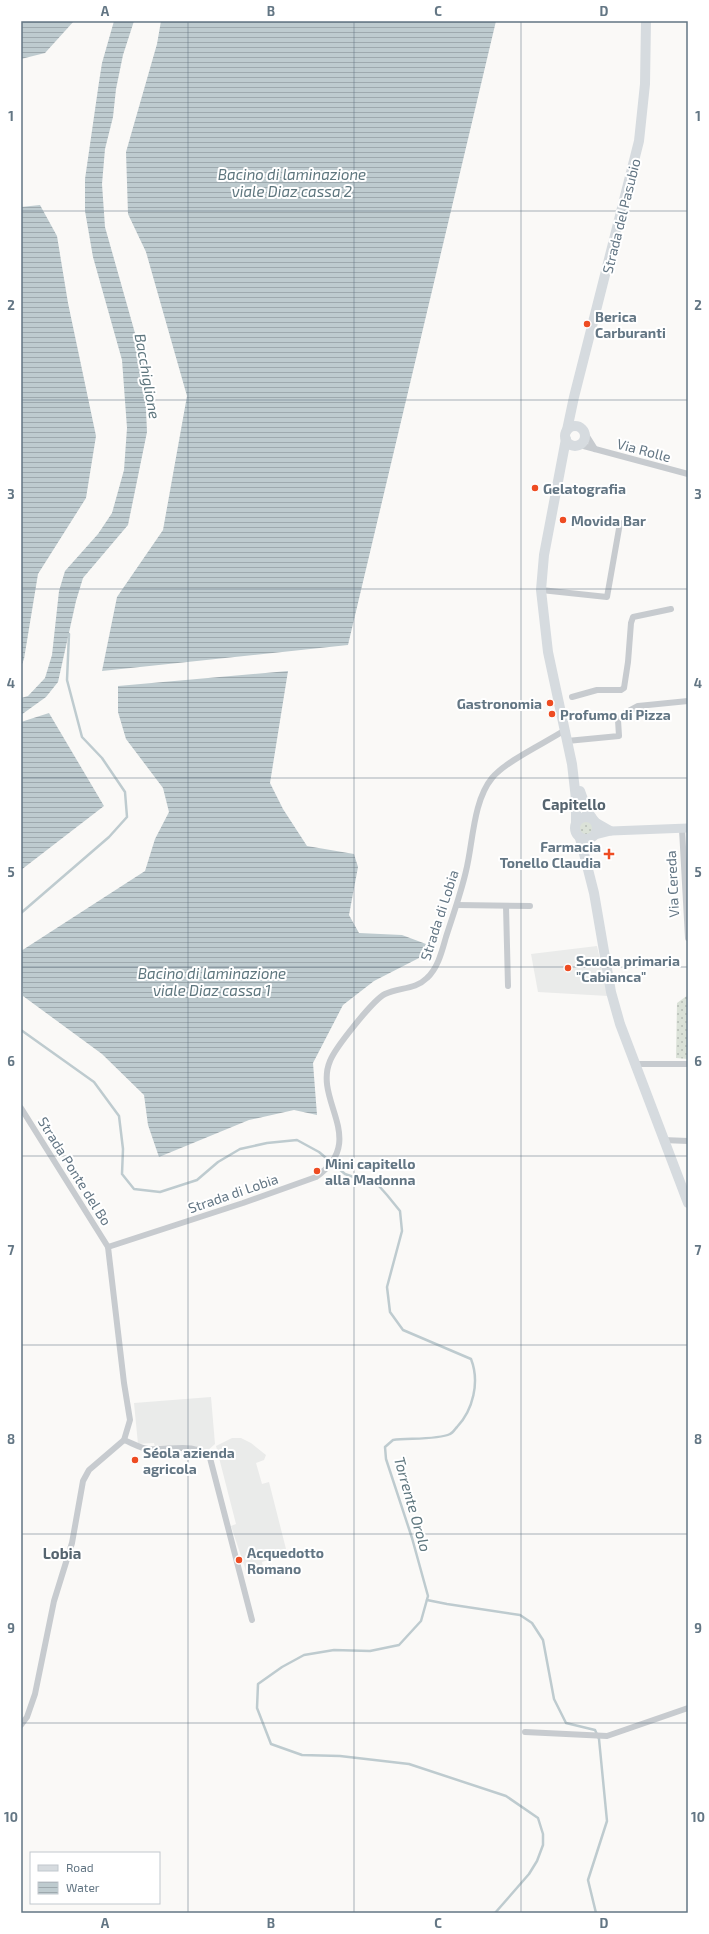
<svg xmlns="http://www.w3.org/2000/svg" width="709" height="1934" font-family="'Exo 2',sans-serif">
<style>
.built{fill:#eaebea}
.grass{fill:url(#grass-dots)}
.water{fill:url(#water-rules)}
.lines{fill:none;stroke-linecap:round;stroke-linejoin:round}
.stream{stroke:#becbcf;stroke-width:2.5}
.street{stroke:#c7cbcf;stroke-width:6}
.secondary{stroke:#d6dbdf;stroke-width:9}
.primary{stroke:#d6dbdf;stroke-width:10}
.grid{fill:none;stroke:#637684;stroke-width:1;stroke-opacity:0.55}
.poi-dot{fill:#ee4c22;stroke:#fff;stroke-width:1.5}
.labels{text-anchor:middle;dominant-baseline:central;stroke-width:4;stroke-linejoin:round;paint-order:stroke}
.street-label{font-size:14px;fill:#637684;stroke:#fff}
.poi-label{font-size:14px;font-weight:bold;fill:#637684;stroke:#fff;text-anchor:start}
.water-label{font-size:15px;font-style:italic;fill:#5e767e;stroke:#fff}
.neighbourhood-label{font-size:15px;font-weight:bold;fill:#55646f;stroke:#fff}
.neatline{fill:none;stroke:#637684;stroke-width:1.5}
.grid-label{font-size:13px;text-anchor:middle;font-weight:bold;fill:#637684}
</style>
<defs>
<pattern id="grass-dots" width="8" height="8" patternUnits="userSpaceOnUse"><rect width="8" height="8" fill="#dbe2d8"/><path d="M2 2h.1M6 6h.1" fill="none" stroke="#b5bcb5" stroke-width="1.8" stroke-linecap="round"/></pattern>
<pattern id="water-rules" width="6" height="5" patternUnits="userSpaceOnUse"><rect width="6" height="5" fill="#becbcf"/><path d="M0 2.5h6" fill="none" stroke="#9ea9ae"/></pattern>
</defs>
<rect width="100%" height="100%" fill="#faf9f7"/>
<g class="built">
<polygon points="597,946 608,996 538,992 531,954"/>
<polygon points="211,1397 215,1444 207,1451 195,1446 155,1447 154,1443 138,1444 134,1403"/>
<polygon points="232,1438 241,1438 251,1443 266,1455 264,1460 256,1463 262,1484 269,1482 286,1549 266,1554 268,1560 262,1562 263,1567 246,1571 231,1526 236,1524 216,1446"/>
</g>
<g class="grass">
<circle cx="586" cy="828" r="7"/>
<polygon points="688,995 688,1059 676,1058 677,1003"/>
</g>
<g class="water">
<polygon points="21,21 74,21 45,53 21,59"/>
<polygon points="114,21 134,21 123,55 116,89 113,117 105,149 102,184 105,227 144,365 147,432 128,525 83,578 76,601 58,682 46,697 21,715 21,698 28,696 45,678 52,655 59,591 65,571 98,534 112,513 124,470 127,428 122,360 93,257 85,211 85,179 99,82 102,63"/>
<polygon points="161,21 496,21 348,645 102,671 117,597 163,530 187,396 146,252 128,214 126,152 157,44"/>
<polygon points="40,205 57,236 68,303 96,436 86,498 38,574 24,659 21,667 21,207"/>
<polygon points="288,671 270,783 283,809 307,846 354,854 358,867 349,915 359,933 402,935 426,944 419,958 374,981 343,1005 313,1063 317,1115 294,1110 249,1120 159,1157 148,1125 144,1095 102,1054 23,996 21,951 145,871 155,839 169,812 163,788 126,739 118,712 118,686"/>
<polygon points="49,713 104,806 21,870 21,722"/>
</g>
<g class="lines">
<g class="stream">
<polyline points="21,913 109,837 127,817 125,792 102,758 82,737 67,680 69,634"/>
<path d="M21,1030L94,1082L119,1116L123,1149L122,1174L134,1189L160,1192L197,1180L218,1162L240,1149L267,1143L297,1140L319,1152L345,1174L379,1186L387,1195L400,1211L402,1231L387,1287L390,1312L403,1330L471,1359C480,1382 473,1410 457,1427C455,1429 453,1433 450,1434C438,1440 408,1438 393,1440L385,1447L386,1459L412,1538L428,1596L421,1621L399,1645L370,1651L334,1650L304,1655L282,1667L258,1684L257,1708L271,1744L302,1755L340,1756L409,1764L506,1796L538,1818L543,1834V1845L537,1861L529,1874L495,1913"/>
<polyline points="427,1600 447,1604 520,1615 532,1623 543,1640 554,1699 566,1723 595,1730 599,1739 607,1821 588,1880 596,1913"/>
</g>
<g class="street">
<polyline points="585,433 595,449"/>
<polyline points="580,445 688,474"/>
<polyline points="541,590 607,597 620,523"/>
<polyline points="572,697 597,690 621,690 624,688 628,662 631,623 633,617 671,609"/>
<polyline points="567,741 619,736 618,720 625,713 638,706 688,701"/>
<polyline points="682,829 688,938"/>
<polyline points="457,905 530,906"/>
<polyline points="506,906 508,986"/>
<polyline points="634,1064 688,1064"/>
<polyline points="21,1108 108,1247"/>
<polyline points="663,1140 688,1141"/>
<path d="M124,1440C132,1443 140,1448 148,1449C170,1451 194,1441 210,1458L252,1620"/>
<path d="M21,1725L27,1717L35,1694L54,1601L72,1543L83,1481L89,1470L124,1440L130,1420L124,1383L108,1247L243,1203L316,1177C369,1140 313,1101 330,1061C335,1048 373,1000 385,994C399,987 415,990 427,978C438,968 442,951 446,937C453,915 461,893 466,871C473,843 473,801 492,778C506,761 545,743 565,730"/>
<polyline points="525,1732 607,1736 688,1708"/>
</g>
<g class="secondary">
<polyline points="597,823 611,831"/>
<polyline points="595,835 611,831 688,828"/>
</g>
<g class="primary">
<circle cx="575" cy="436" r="10"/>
<polyline points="567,430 574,397 639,141 645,84 646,21"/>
<polyline points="566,439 544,555 541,590 548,652 572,764 576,799 576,822"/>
<polyline points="580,791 587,811 592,818"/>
<circle cx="586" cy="828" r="11"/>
<polyline points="580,838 594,893 611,992 620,1024 688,1203"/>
</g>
</g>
<path class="grid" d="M188,21V1913M354,21V1913M521,21V1913M21,211H688M21,400H688M21,589H688M21,778H688M21,967H688M21,1156H688M21,1345H688M21,1534H688M21,1723H688"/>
<g class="poi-dot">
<circle cx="587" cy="324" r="4"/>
<circle cx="535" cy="488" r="4"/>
<circle cx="563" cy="520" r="4"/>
<circle cx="550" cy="703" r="4"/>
<circle cx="552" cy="714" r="4"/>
<path d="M607 848h4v4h4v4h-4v4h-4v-4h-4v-4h4z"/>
<circle cx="568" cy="968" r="4"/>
<circle cx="317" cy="1171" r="4"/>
<circle cx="135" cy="1460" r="4"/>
<circle cx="239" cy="1560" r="4"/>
</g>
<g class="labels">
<g class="street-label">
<text transform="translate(621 216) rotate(-76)">Strada del Pasubio</text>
<text transform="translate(644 450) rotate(15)">Via Rolle</text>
<text transform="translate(672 884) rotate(-93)">Via Cereda</text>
<text transform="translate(439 915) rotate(-72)">Strada di Lobia</text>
<text transform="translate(75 1171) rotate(58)">Strada Ponte del Bo</text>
<text transform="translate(233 1193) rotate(-19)">Strada di Lobia</text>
</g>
<g class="poi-label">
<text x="595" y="316">Berica<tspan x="595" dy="16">Carburanti</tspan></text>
<text x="543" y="488">Gelatografia</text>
<text x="571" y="520">Movida Bar</text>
<text x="542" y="703" text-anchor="end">Gastronomia</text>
<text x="560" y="714">Profumo di Pizza</text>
<text x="601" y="846" text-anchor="end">Farmacia<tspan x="601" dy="16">Tonello Claudia</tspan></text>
<text x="576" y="960">Scuola primaria<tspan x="576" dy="16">"Cabianca"</tspan></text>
<text x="325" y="1163">Mini capitello<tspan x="325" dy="16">alla Madonna</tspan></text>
<text x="143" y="1452">Séola azienda<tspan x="143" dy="16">agricola</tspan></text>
<text x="247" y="1552">Acquedotto<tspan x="247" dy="16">Romano</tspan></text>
</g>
<g class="water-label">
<text x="292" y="174">Bacino di laminazione<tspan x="292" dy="17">viale Diaz cassa 2</tspan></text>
<text transform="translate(148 376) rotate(80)">Bacchiglione</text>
<text x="212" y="973">Bacino di laminazione<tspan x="212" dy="17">viale Diaz cassa 1</tspan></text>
<text transform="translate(413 1504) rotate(74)">Torrente Orolo</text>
</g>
<g class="neighbourhood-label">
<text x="574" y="804">Capitello</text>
<text x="62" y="1553">Lobia</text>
</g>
</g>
<rect width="709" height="1934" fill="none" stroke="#ffffff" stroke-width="44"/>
<rect x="30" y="1852" width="130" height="52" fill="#ffffff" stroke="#c1c8ce"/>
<rect x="38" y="1865" width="20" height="6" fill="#d6dbdf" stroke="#c1c8ce"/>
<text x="66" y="1872" font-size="12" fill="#637684">Road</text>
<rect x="38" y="1882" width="20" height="12" fill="url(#water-rules)" stroke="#c1c8ce"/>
<text x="66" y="1892" font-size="12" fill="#637684">Water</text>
<rect x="22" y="22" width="665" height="1890" class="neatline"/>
<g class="grid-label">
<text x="105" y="16">A</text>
<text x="271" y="16">B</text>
<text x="438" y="16">C</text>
<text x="604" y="16">D</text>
<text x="11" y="121">1</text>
<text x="698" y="121">1</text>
<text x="11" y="310">2</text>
<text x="698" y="310">2</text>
<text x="11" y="499">3</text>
<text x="698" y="499">3</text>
<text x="11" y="688">4</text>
<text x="698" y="688">4</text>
<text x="11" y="877">5</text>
<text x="698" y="877">5</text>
<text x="11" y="1066">6</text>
<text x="698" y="1066">6</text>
<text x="11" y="1255">7</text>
<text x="698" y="1255">7</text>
<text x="11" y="1444">8</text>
<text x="698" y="1444">8</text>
<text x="11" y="1633">9</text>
<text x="698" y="1633">9</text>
<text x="11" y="1822">10</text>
<text x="698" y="1822">10</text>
<text x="105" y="1928">A</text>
<text x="271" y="1928">B</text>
<text x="438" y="1928">C</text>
<text x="604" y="1928">D</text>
</g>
</svg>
